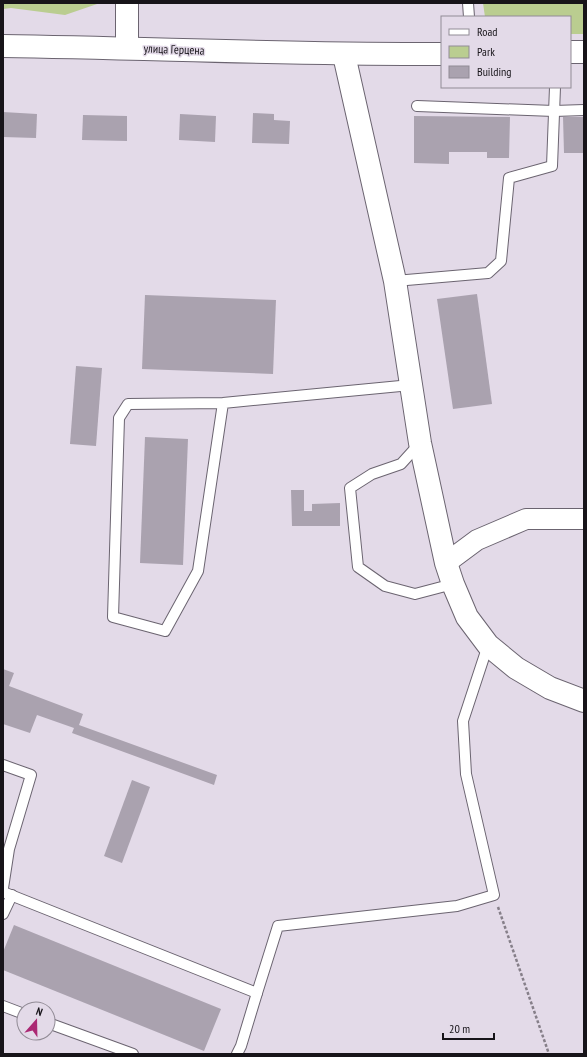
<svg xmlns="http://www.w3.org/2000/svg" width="587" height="1057" font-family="'PT Sans Narrow',sans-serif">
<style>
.green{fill:#bacd90}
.building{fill:#aaa2af}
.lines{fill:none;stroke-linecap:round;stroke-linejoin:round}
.lane-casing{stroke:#6b6470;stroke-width:12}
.street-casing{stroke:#6b6470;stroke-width:22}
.secondary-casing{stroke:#6b6470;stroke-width:24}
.path{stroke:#867f89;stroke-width:2.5;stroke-dasharray:3 2;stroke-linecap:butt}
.lane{stroke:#fff;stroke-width:10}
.street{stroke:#fff;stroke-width:20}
.secondary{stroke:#fff;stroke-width:22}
.labels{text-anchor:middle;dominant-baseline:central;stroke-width:3;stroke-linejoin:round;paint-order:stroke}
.street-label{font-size:12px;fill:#171419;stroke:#e3dae8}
</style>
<rect width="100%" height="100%" fill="#e3dae8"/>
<g class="green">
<polygon points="3,3 100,3 65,15 11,8 3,9"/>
<polygon points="483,3 584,3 584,34 570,34 570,17 485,17"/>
</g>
<g class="building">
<polygon points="3,112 37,114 36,138 3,137"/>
<polygon points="253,113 274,114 274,120 290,121 289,144 252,143"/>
<polygon points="180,114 216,116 215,142 179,140"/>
<polygon points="83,115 127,116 127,141 82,140"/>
<polygon points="414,116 510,117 509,158 487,158 487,152 449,152 449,164 414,163"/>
<polygon points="563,117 584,117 584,153 564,153"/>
<polygon points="477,294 492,404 453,409 437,299"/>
<polygon points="145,295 276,300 273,374 142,369"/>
<polygon points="76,366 102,368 96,446 70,444"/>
<polygon points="145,437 188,439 183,565 140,563"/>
<polygon points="291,490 304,490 304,511 312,511 312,504 340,503 340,526 292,526"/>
<polygon points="3,669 14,673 9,686 83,714 79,725 217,775 214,785 72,733 74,728 37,715 30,733 3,724"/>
<polygon points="132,780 150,787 122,863 104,856"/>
<polygon points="14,925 221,1009 204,1051 3,970 3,952"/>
</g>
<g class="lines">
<g class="lane-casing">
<g id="lane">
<polyline points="468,3 469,17"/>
<polyline points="417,106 554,111 584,110"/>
<polyline points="395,281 488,273 501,261 509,178 552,166 555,87"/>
<polyline points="223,403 198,571 165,631 113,617 119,418 128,404 223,403 411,385"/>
<polyline points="420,443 401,464 372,474 350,488 358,567 385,586 415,594 453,584"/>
<polyline points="3,765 31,775 9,849 3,888"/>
<polyline points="3,892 257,993 278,926 457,906 494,895 466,774 463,721 488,645"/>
<polyline points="3,914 12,895"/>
<polyline points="3,1006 24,1014"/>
<polyline points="48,1023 133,1054"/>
<polyline points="237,1054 241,1046 257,993"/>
</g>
</g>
<g class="street-casing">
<polyline id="street" points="446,563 477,540 526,519 584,519"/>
</g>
<g class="secondary-casing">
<g id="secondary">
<path d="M3,46C149,48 296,55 442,54"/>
<polyline points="127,48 127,3"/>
<polyline points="570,52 584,52"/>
<polyline points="344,55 395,281 420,443 446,563 453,584 467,617 488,645 516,668 550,688 584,701"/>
</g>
</g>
<polyline class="path" points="498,907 549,1054"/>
<use href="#lane" class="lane"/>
<use href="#street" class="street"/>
<use href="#secondary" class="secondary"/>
</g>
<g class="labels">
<g class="street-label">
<text transform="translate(174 49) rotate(2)">улица Герцена</text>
</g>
</g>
<rect width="587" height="1057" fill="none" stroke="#171419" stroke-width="8"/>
<rect x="441" y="16" width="130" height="72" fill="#e3dae8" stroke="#918b95"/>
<rect x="449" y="29" width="20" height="6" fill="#ffffff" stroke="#918b95"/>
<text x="477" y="36" font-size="12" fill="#171419">Road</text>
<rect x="449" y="46" width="20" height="12" fill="#bacd90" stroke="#918b95"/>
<text x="477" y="56" font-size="12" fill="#171419">Park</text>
<rect x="449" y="66" width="20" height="12" fill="#aaa2af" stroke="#918b95"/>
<text x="477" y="76" font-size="12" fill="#171419">Building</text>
<g transform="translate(36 1021) rotate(20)"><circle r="19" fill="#e3dae8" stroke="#918b95"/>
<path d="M0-3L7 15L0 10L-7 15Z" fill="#ab2873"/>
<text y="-6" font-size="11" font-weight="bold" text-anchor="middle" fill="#171419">N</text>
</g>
<path d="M443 1033v6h51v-6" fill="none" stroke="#171419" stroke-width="2"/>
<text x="449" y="1033" font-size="12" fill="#171419" stroke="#e3dae8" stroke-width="3" paint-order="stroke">20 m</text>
</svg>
